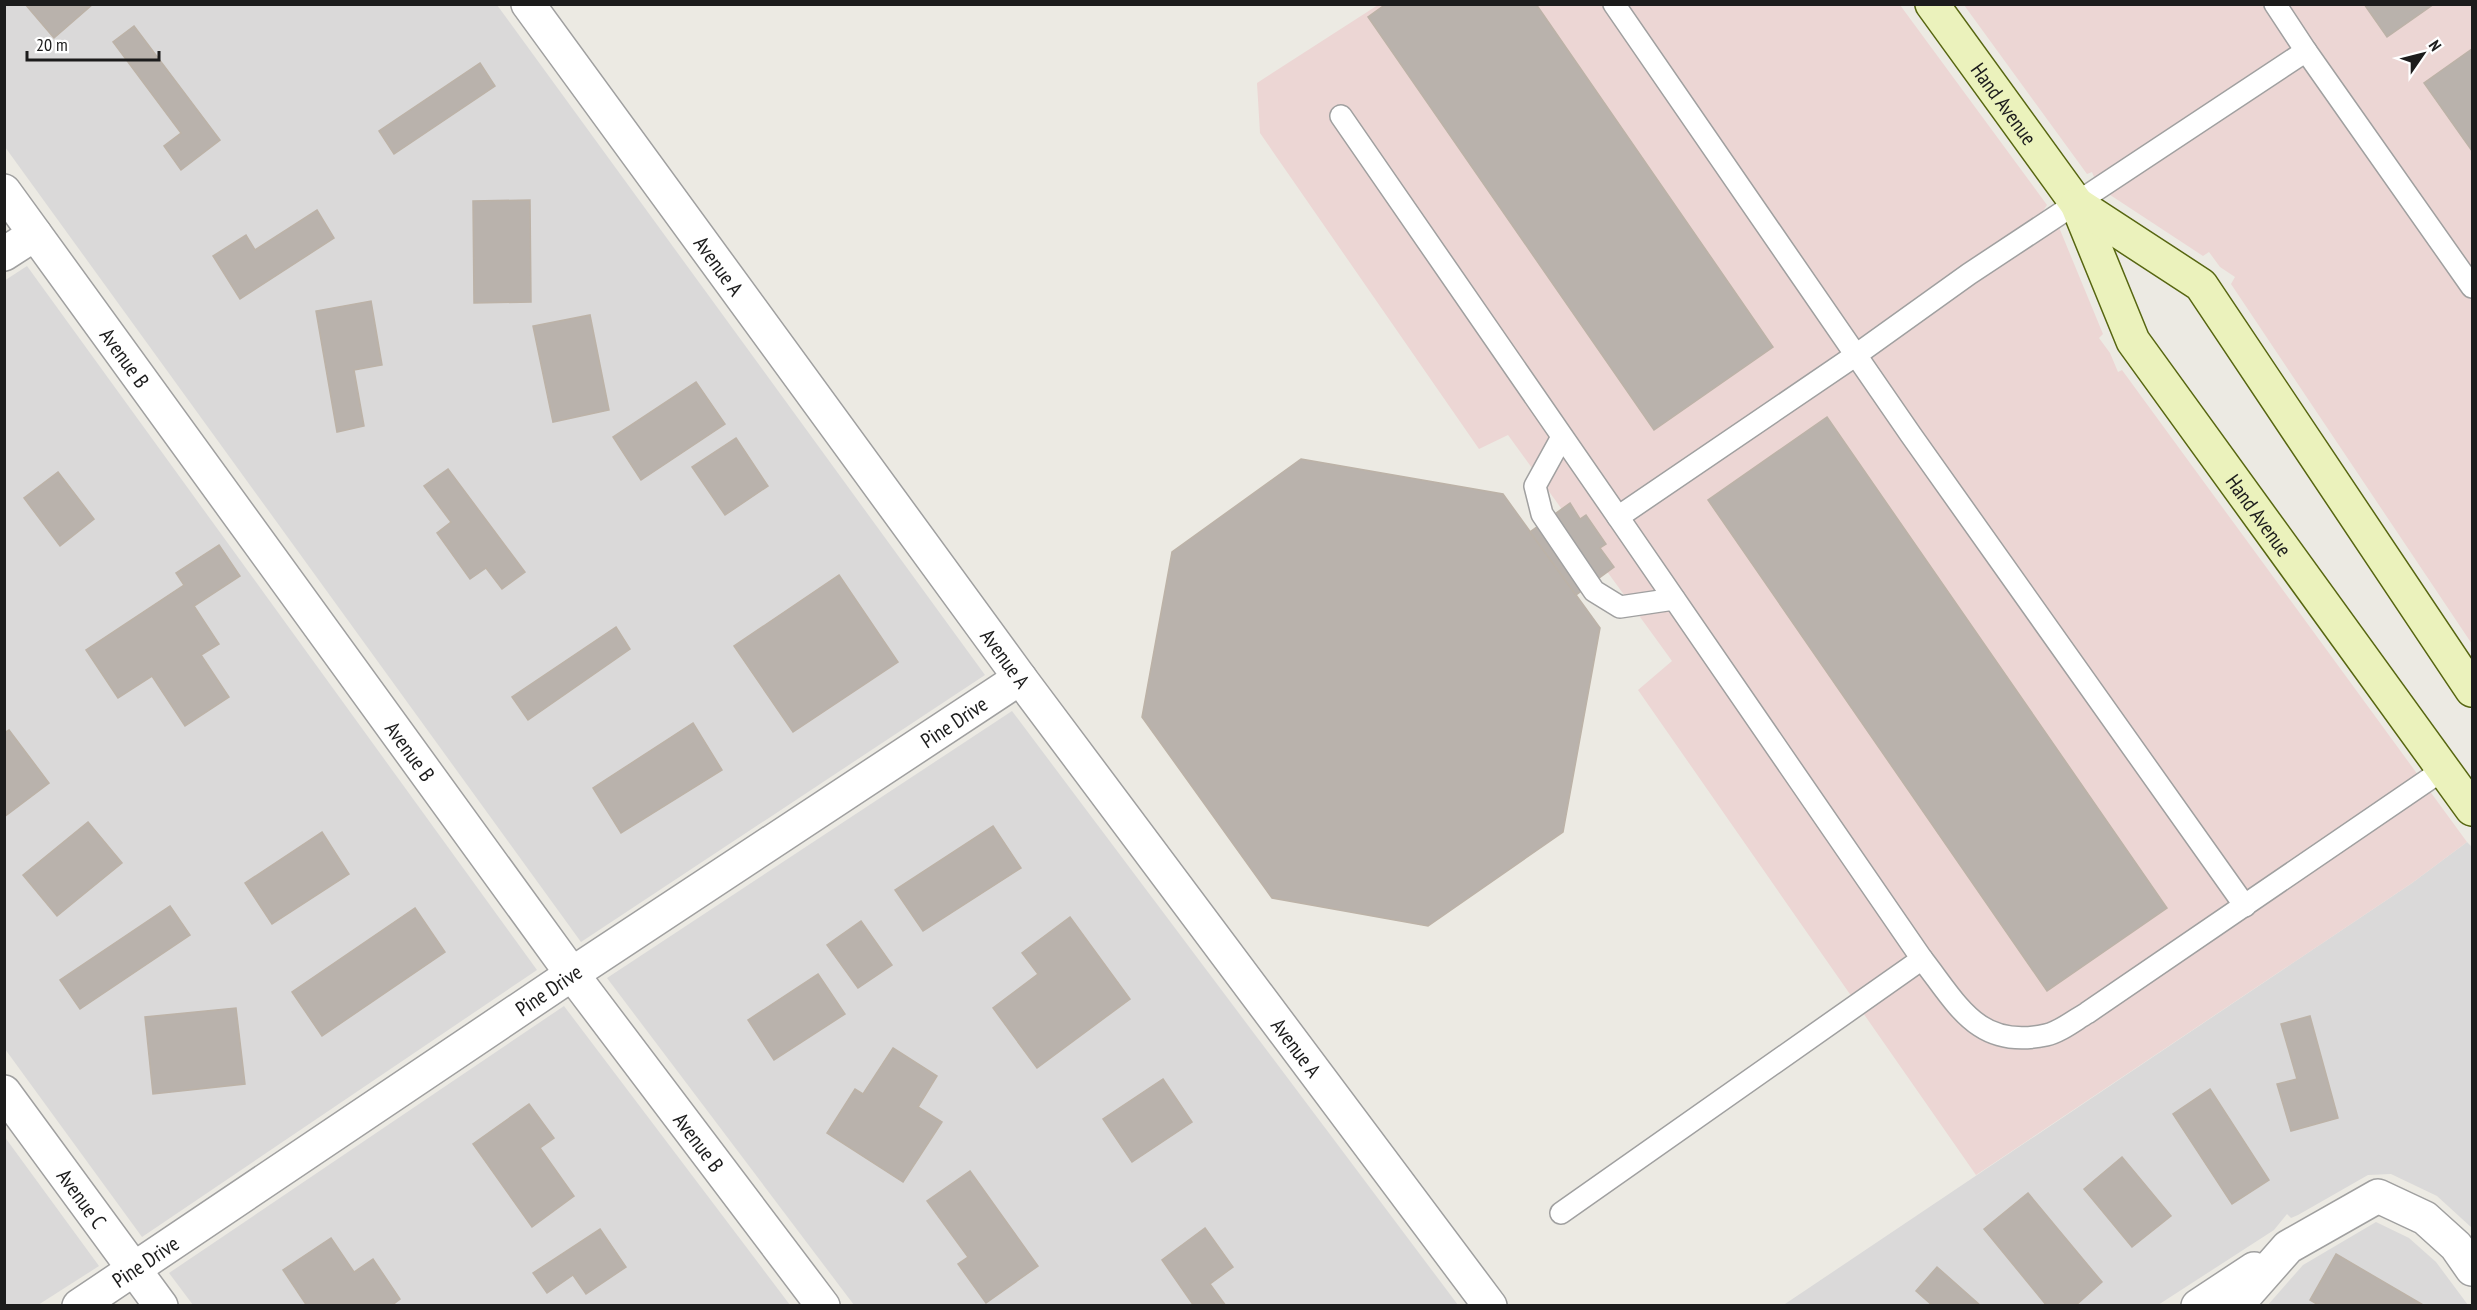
<svg xmlns="http://www.w3.org/2000/svg" width="2477" height="1310" font-family="'PT Sans Narrow',sans-serif">
<style>
.residential{fill:#dad9d9}
.commercial{fill:#ecd6d4}
.building{fill:#b9b2ac;stroke:#bcb2a7;stroke-width:1.5}
.lines{fill:none;stroke-linecap:round;stroke-linejoin:round}
.lane-casing{stroke:#a0a0a0;stroke-width:24}
.street-casing{stroke:#a0a0a0;stroke-width:36}
.secondary-casing{stroke:#576611;stroke-width:36}
.lane{stroke:#fff;stroke-width:21}
.street{stroke:#fff;stroke-width:33}
.secondary{stroke:#ebf2bc;stroke-width:33}
.labels{text-anchor:middle;dominant-baseline:central;stroke-width:5;stroke-linejoin:round;paint-order:stroke}
.street-label{font-size:21px;fill:#1c1c1c;stroke:#fff}
</style>
<rect width="100%" height="100%" fill="#eceae3"/>
<g class="residential">
<polygon points="4,5 497,5 985,675 581,942 5,147"/>
<polygon points="27,266 537,970 142,1237 5,1049 4,281"/>
<polygon points="1012,711 1458,1305 854,1305 607,978"/>
<polygon points="2467,842 2472,847 2472,1228 2437,1196 2391,1174 2368,1175 2298,1215 2291,1218 2287,1214 2274,1230 2158,1305 1782,1306 2412,883"/>
<polygon points="564,1006 790,1305 193,1305 169,1273"/>
<polygon points="4,1136 99,1266 38,1305 5,1305"/>
<polygon points="2376,1222 2409,1238 2436,1262 2468,1305 2267,1306 2303,1265"/>
</g>
<g class="commercial">
<polygon points="1378,5 1900,5 2047,205 2043,211 2056,220 2103,334 2099,338 2110,353 2118,372 2122,370 2467,842 2412,883 1976,1175 1638,690 1672,661 1508,435 1479,449 1260,133 1257,83"/>
<polygon points="1964,5 2472,5 2472,644 2231,284 2235,277 2220,267 2209,252 2203,256 2098,187 2092,172 2087,174"/>
</g>
<g class="building">
<polygon points="25,4 93,4 54,38"/>
<polygon points="1386,4 1536,4 1773,347 1654,430 1368,17"/>
<polygon points="2364,4 2434,4 2387,37"/>
<polygon points="134,26 220,140 181,170 164,146 181,133 113,42"/>
<polygon points="2472,49 2472,151 2424,83"/>
<polygon points="480,63 495,86 394,154 379,131"/>
<polygon points="530,200 531,302 474,303 473,201"/>
<polygon points="317,210 334,238 240,299 213,256 246,235 255,250"/>
<polygon points="371,301 382,365 354,370 364,426 337,432 316,311"/>
<polygon points="590,315 609,410 553,422 533,326"/>
<polygon points="696,382 725,424 641,480 613,437"/>
<polygon points="1827,417 2167,908 2047,991 1708,500"/>
<polygon points="736,438 768,486 725,515 692,467"/>
<polygon points="1301,459 1503,494 1600,628 1563,832 1428,926 1272,898 1142,717 1172,552"/>
<polygon points="448,469 525,572 502,589 486,568 470,579 437,533 451,522 424,486"/>
<polygon points="58,472 94,519 60,546 24,498"/>
<polygon points="1570,503 1580,519 1586,515 1606,544 1600,548 1614,567 1576,595 1530,532"/>
<polygon points="219,545 240,576 194,606 219,644 201,655 229,697 185,726 152,676 118,698 86,650 184,585 176,573"/>
<polygon points="839,575 898,662 793,732 734,646"/>
<polygon points="616,627 630,649 528,720 512,697"/>
<polygon points="693,723 722,770 621,833 593,788"/>
<polygon points="9,730 49,783 4,817 4,733"/>
<polygon points="88,822 122,863 57,916 23,875"/>
<polygon points="993,826 1021,868 923,931 895,890"/>
<polygon points="322,832 349,874 272,924 245,883"/>
<polygon points="170,906 190,935 80,1009 60,980"/>
<polygon points="415,908 445,952 322,1036 292,992"/>
<polygon points="1070,917 1130,999 1037,1068 993,1008 1038,974 1022,953"/>
<polygon points="861,921 892,965 858,988 827,945"/>
<polygon points="818,974 845,1014 774,1060 748,1020"/>
<polygon points="236,1008 245,1084 153,1094 145,1017"/>
<polygon points="2310,1016 2338,1118 2291,1131 2277,1084 2297,1079 2281,1024"/>
<polygon points="893,1048 937,1076 918,1107 942,1122 903,1182 827,1133 855,1089 863,1094"/>
<polygon points="1163,1079 1192,1122 1132,1162 1103,1119"/>
<polygon points="2210,1089 2269,1180 2232,1204 2173,1114"/>
<polygon points="529,1104 554,1138 540,1148 574,1196 532,1227 473,1144"/>
<polygon points="2122,1157 2171,1216 2132,1247 2084,1189"/>
<polygon points="970,1171 1038,1266 986,1303 958,1264 968,1257 927,1201"/>
<polygon points="2028,1193 2102,1282 2075,1306 2047,1306 1984,1229"/>
<polygon points="1205,1228 1233,1267 1210,1284 1226,1306 1194,1306 1162,1260"/>
<polygon points="600,1229 626,1267 586,1294 573,1275 547,1293 533,1273"/>
<polygon points="331,1238 354,1272 373,1259 400,1299 391,1306 307,1306 283,1270"/>
<polygon points="2336,1254 2425,1306 2320,1306 2310,1300"/>
<polygon points="1937,1267 1981,1306 1933,1306 1916,1291"/>
</g>
<g class="lines">
<g class="lane-casing">
<g id="lane">
<polyline points="1614,4 1911,435 2245,906"/>
<polyline points="2275,4 2306,51"/>
<polyline points="1341,116 1618,517 1856,355 1969,274 2306,51 2472,287"/>
<polyline points="1562,437 1535,486 1542,514 1594,591 1620,607 1674,599"/>
<path d="M1922,959C1958,1005 1978,1050 2046,1035C2060,1032 2075,1020 2087,1013L2444,769"/>
<polyline points="1561,1213 1922,959 1618,517"/>
</g>
</g>
<g class="street-casing">
<g id="street">
<path id="s1" d="M528,4L1020,678L1490,1306"/>
<path id="s2" d="M4,191L572,974L823,1306"/>
<polyline points="4,254 35,234"/>
<path id="s3" d="M4,1092L161,1306"/>
<path id="s4" d="M79,1306L572,974L1020,678"/>
<polyline points="2198,1306 2254,1269"/>
<polyline points="2236,1306 2288,1247 2378,1196 2425,1218 2456,1246 2472,1269"/>
</g>
</g>
<g class="secondary-casing">
<g id="secondary">
<path id="s5" d="M1932,4L2077,204L2133,341L2472,809"/>
<polyline points="2077,204 2201,285 2472,690"/>
</g>
</g>
<use href="#lane" class="lane"/>
<use href="#street" class="street"/>
<use href="#secondary" class="secondary"/>
</g>
<g class="labels">
<g class="street-label">
<text stroke="none"><textPath href="#s5" startOffset="123">Hand Avenue</textPath></text>
<text stroke="none"><textPath href="#s1" startOffset="324">Avenue A</textPath></text>
<text stroke="none"><textPath href="#s2" startOffset="206">Avenue B</textPath></text>
<text stroke="none"><textPath href="#s5" startOffset="610">Hand Avenue</textPath></text>
<text stroke="none"><textPath href="#s1" startOffset="810">Avenue A</textPath></text>
<text stroke="none"><textPath href="#s4" startOffset="1052">Pine Drive</textPath></text>
<text stroke="none"><textPath href="#s2" startOffset="692">Avenue B</textPath></text>
<text stroke="none"><textPath href="#s4" startOffset="566">Pine Drive</textPath></text>
<text stroke="none"><textPath href="#s1" startOffset="1296">Avenue A</textPath></text>
<text stroke="none"><textPath href="#s2" startOffset="1178">Avenue B</textPath></text>
<text stroke="none"><textPath href="#s3" startOffset="132">Avenue C</textPath></text>
<text stroke="none"><textPath href="#s4" startOffset="80">Pine Drive</textPath></text>
</g>
</g>
<rect width="2477" height="1310" fill="none" stroke="#1c1c1c" stroke-width="12"/>
<g transform="translate(2423 54) rotate(55)" stroke="#ffffff" stroke-width="4.5" paint-order="stroke">
<path d="M0-4.5L10 22L0 15L-10 22Z" fill="#1c1c1c"/>
<text y="-9" font-size="16" font-weight="bold" text-anchor="middle" fill="#1c1c1c">N</text>
</g>
<path d="M27 51v9h132v-9" fill="none" stroke="#1c1c1c" stroke-width="3"/>
<text x="36" y="51" font-size="18" fill="#1c1c1c" stroke="#ffffff" stroke-width="4.5" paint-order="stroke">20 m</text>
</svg>
